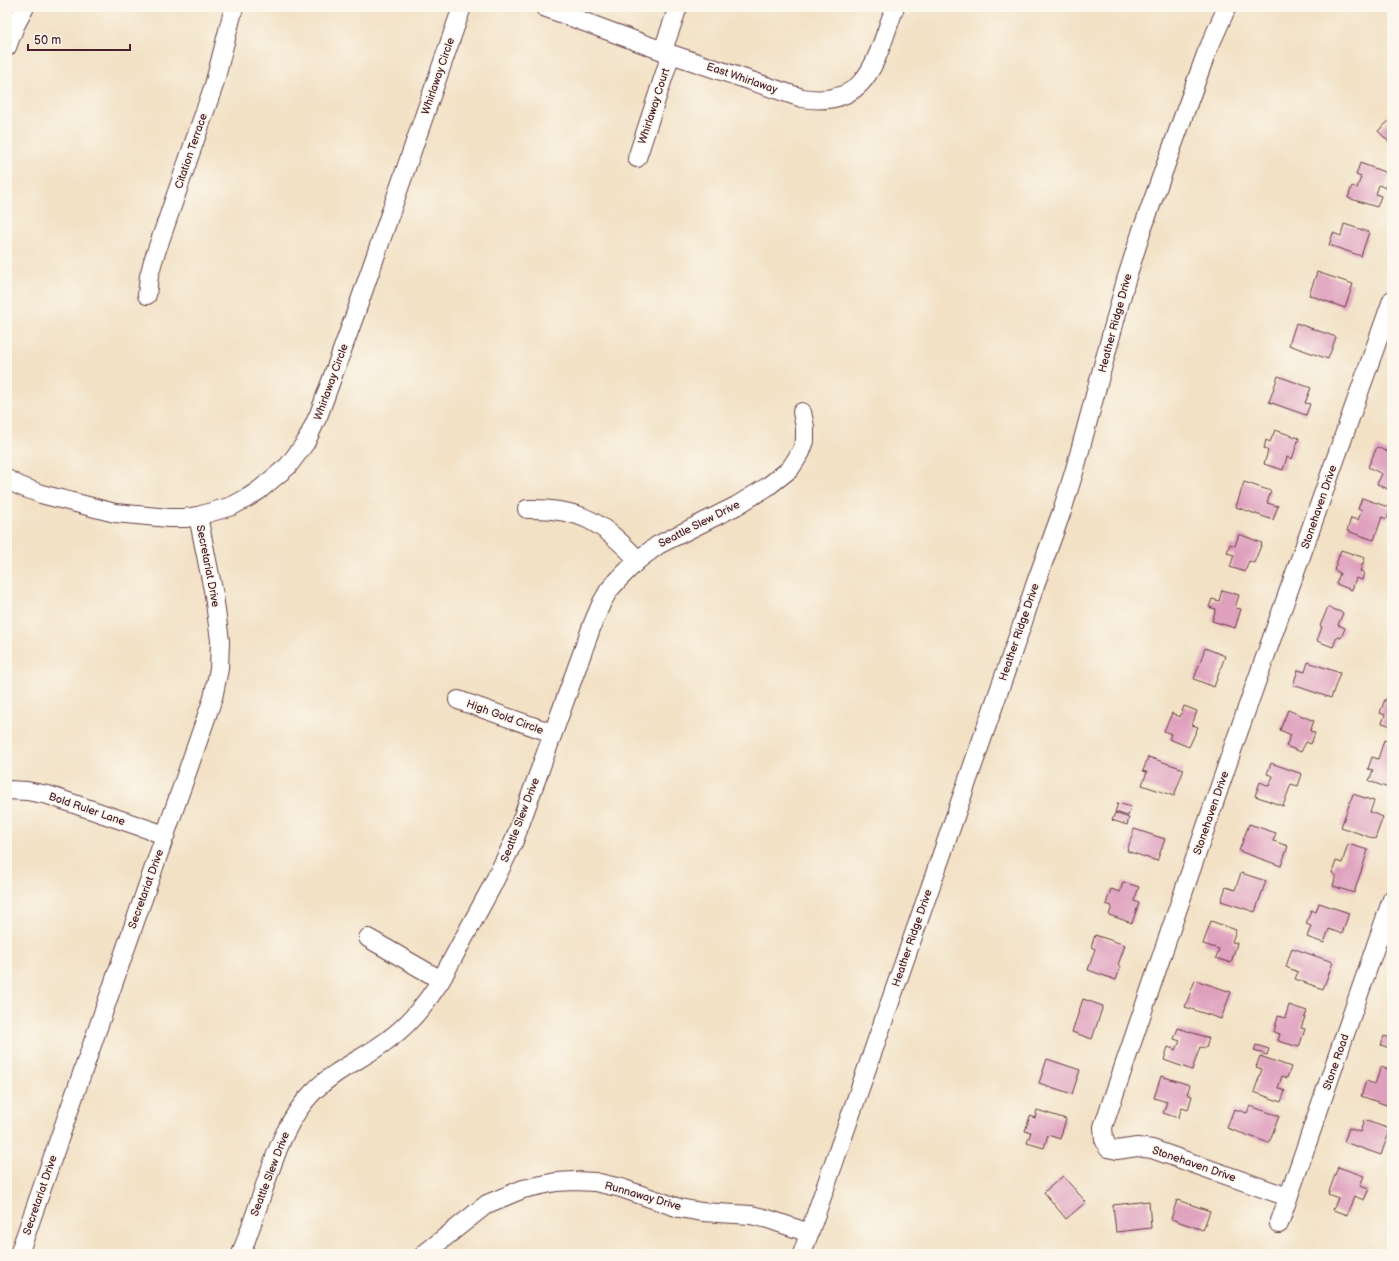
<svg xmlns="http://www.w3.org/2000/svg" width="1399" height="1261" font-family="'Balsamiq Sans',sans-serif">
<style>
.building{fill:#dfa0be}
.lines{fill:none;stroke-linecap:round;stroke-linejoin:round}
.minor-casing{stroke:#633c42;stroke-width:20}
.minor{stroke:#fff;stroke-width:18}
.labels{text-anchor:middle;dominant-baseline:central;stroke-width:3.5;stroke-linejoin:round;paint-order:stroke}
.street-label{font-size:11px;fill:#4a1f2b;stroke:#fbf7ec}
</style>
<rect width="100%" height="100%" fill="#fbf7ec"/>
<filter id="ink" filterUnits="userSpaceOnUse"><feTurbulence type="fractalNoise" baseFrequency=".025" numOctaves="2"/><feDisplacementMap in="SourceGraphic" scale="8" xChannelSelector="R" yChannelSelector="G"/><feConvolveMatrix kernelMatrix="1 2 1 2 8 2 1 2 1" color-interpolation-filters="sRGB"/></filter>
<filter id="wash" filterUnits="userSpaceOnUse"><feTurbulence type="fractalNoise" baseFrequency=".012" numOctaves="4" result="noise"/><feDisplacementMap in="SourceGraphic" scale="16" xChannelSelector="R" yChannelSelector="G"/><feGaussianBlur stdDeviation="0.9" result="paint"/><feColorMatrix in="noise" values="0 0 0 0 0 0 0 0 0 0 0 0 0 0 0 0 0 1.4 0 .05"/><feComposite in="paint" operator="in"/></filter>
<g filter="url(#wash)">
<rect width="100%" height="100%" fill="#f2e1c5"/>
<g id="blocks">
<g class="building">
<polygon points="1392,118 1392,145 1378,131"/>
<polygon points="1360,163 1390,174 1385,188 1379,185 1376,194 1381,196 1377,207 1348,198 1352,186 1357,188 1361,177 1356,175"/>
<polygon points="1344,224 1369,232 1361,256 1329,245 1333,233 1341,236"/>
<polygon points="1317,272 1353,284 1345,308 1309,295"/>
<polygon points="1296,323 1336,337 1328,359 1289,345"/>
<polygon points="1278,376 1311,388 1305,403 1310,404 1306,415 1269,402"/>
<polygon points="1275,430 1299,438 1292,459 1287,457 1283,470 1264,464 1268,451 1264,448 1266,440 1270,442"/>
<polygon points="1377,447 1392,454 1392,491 1377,484 1382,474 1368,467"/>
<polygon points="1244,482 1271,491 1267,503 1278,506 1273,520 1236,507"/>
<polygon points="1362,498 1391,508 1387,519 1382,517 1374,540 1347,531 1351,518 1358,520 1362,510 1358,509"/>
<polygon points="1239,534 1262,543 1254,563 1249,561 1245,572 1230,567 1234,555 1227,553 1230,544 1235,546"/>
<polygon points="1341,550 1365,558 1360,571 1364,572 1362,580 1356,578 1352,590 1336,584 1340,573 1334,570"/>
<polygon points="1222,590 1239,595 1235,608 1241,609 1235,628 1212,621 1216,609 1209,607 1212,599 1219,601"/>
<polygon points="1328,607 1343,613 1338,625 1345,628 1341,638 1337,637 1333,647 1317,641 1322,627 1320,626"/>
<polygon points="1205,648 1225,656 1214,687 1194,679"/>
<polygon points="1308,662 1340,673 1331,698 1293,685 1298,670 1305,672"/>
<polygon points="1392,698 1392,726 1382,723 1385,715 1380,713 1385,699 1391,701"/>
<polygon points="1184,706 1197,711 1192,725 1198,727 1189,747 1169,739 1171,734 1164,731 1172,713 1180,717"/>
<polygon points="1288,710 1314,721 1310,731 1315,733 1311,744 1306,742 1301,752 1286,746 1291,735 1280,730"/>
<polygon points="1384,740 1392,743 1391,789 1369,781 1373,770 1368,769 1372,757 1378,759"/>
<polygon points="1148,757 1184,769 1174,796 1142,785 1147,772 1143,771"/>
<polygon points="1271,763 1302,774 1298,786 1291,784 1283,806 1255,796 1260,782 1269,786 1273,776 1267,774"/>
<polygon points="1353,794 1374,801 1370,812 1383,817 1375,839 1341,827"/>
<polygon points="1118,803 1131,807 1128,816 1115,812"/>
<polygon points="1115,813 1129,818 1127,825 1112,820"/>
<polygon points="1249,824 1276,833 1273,841 1288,846 1281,866 1239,851"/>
<polygon points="1134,829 1165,839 1157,861 1127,851"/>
<polygon points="1348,844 1368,850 1354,893 1333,886 1336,875 1332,873 1336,861 1342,863"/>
<polygon points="1241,873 1266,881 1255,912 1221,901 1226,887 1235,890"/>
<polygon points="1123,882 1139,887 1134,901 1139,903 1132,923 1109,915 1112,906 1106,904 1111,889 1120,892"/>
<polygon points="1319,903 1349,913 1342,934 1329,929 1324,943 1307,937 1311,926 1306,924 1311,910 1316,912"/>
<polygon points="1211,921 1236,930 1232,942 1237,943 1231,963 1216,958 1219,949 1203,944"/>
<polygon points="1095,935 1125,945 1118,965 1121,966 1116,980 1088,970 1095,949 1091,947"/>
<polygon points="1292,948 1333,962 1323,989 1295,979 1298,972 1286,967"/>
<polygon points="1195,980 1231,992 1221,1019 1185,1007"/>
<polygon points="1083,999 1103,1006 1092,1039 1072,1032"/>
<polygon points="1289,1005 1307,1011 1301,1028 1305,1029 1299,1047 1278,1041 1280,1034 1274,1032 1278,1016 1285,1018"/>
<polygon points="1178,1028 1209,1038 1206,1048 1200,1047 1192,1070 1164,1060 1168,1047 1176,1050 1180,1041 1174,1039"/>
<polygon points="1392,1033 1392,1049 1381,1045 1384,1036 1390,1038"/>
<polygon points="1256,1045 1269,1049 1267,1055 1254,1051"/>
<polygon points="1260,1056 1291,1067 1287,1078 1282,1076 1278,1088 1285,1091 1281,1102 1254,1092 1262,1069 1256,1067"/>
<polygon points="1047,1059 1080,1070 1072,1094 1039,1083"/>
<polygon points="1381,1067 1392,1071 1392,1107 1361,1096 1366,1081 1375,1084"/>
<polygon points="1161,1076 1190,1085 1187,1094 1192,1096 1188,1110 1182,1108 1178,1118 1163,1113 1167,1102 1154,1098"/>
<polygon points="1250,1106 1279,1116 1269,1143 1227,1128 1234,1109 1247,1113"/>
<polygon points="1037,1110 1066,1119 1060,1139 1048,1135 1044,1148 1027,1143 1031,1132 1025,1131 1030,1116 1035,1118"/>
<polygon points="1364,1120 1390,1129 1381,1155 1344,1142 1349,1128 1360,1132"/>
<polygon points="1338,1167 1364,1176 1360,1186 1369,1189 1364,1200 1354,1196 1347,1215 1333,1210 1338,1198 1328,1194"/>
<polygon points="1063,1176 1086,1202 1066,1219 1044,1192"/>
<polygon points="1177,1200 1210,1211 1203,1230 1171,1219"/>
<polygon points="1149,1201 1151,1228 1116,1232 1113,1205"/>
</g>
</g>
</g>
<g filter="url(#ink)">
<use href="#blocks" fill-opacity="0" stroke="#633c42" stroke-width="1"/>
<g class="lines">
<g class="minor-casing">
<g id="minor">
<path d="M544,7L671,54L802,98C870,109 876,57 895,7"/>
<polyline points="7,47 15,26 25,7"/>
<polyline points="663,50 678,7"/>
<polyline points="637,158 671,54"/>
<polyline points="147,295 149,276 153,261 214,85 234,7"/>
<polyline points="7,479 20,486 41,494 115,513 169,518 185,518 198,516 232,506 247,498 258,491 288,466 306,442 319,414 356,312 462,7"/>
<path d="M527,509C581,508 602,522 638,560"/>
<polyline points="458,700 552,733"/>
<polyline points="7,790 27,791 48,795 159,833 166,834"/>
<polyline points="368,938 441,980"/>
<polyline points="1288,1197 1152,1149 1137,1147 1117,1150 1108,1148 1104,1139 1103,1127 1236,739 1392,300"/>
<polyline points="1279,1224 1392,899"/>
<polyline points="19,1254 213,698 219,669 220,641 214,595 198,516"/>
<path d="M241,1254C249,1232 257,1210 264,1188C276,1153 287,1118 314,1091C336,1069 365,1058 389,1039C410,1024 427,1002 441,980L491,888L514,841L593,623L602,602L609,590L619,579L638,560L658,545L736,506L767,487L790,469L801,452L805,441V427L802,412"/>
<polyline points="424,1254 487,1204 523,1189 556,1182 575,1181 595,1182 621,1188 679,1208 702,1212 751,1215 768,1219 809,1233"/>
<polyline points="802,1254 1023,622 1035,585 1062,511 1075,469 1126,280 1142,230 1206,54 1227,7"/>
</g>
</g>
<use href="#minor" class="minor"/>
</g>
</g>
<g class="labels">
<g class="street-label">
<text transform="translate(438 76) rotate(-71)">Whirlaway Circle</text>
<text transform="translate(742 78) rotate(19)">East Whirlaway</text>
<text transform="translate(654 106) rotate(-72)">Whirlaway Court</text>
<text transform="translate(191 151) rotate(-71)">Citation Terrace</text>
<text transform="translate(1115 323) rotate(-75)">Heather Ridge Drive</text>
<text transform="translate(331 382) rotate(-70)">Whirlaway Circle</text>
<text transform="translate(1319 507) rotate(-71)">Stonehaven Drive</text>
<text transform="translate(699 524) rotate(-27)">Seattle Slew Drive</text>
<text transform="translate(208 566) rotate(79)">Secretariat Drive</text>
<text transform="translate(1019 632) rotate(-71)">Heather Ridge Drive</text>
<text transform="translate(505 717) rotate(20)">High Gold Circle</text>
<text transform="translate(87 809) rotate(19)">Bold Ruler Lane</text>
<text transform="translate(1211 813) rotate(-71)">Stonehaven Drive</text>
<text transform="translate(520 820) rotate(-69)">Seattle Slew Drive</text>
<text transform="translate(146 889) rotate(-70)">Secretariat Drive</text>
<text transform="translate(912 938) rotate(-71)">Heather Ridge Drive</text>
<text transform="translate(1336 1062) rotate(-71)">Stone Road</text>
<text transform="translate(1194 1164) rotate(19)">Stonehaven Drive</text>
<text transform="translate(270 1174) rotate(-69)">Seattle Slew Drive</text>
<text transform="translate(40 1195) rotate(-71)">Secretariat Drive</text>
<text transform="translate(643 1196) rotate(16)">Runnaway Drive</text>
</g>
</g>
<rect width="1399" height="1261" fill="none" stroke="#fbf7ec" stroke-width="24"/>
<path d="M28 44v6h102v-6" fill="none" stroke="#4a1f2b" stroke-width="2"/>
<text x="34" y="44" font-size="12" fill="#4a1f2b" stroke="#fbf7ec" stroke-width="3" paint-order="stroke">50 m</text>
</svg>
